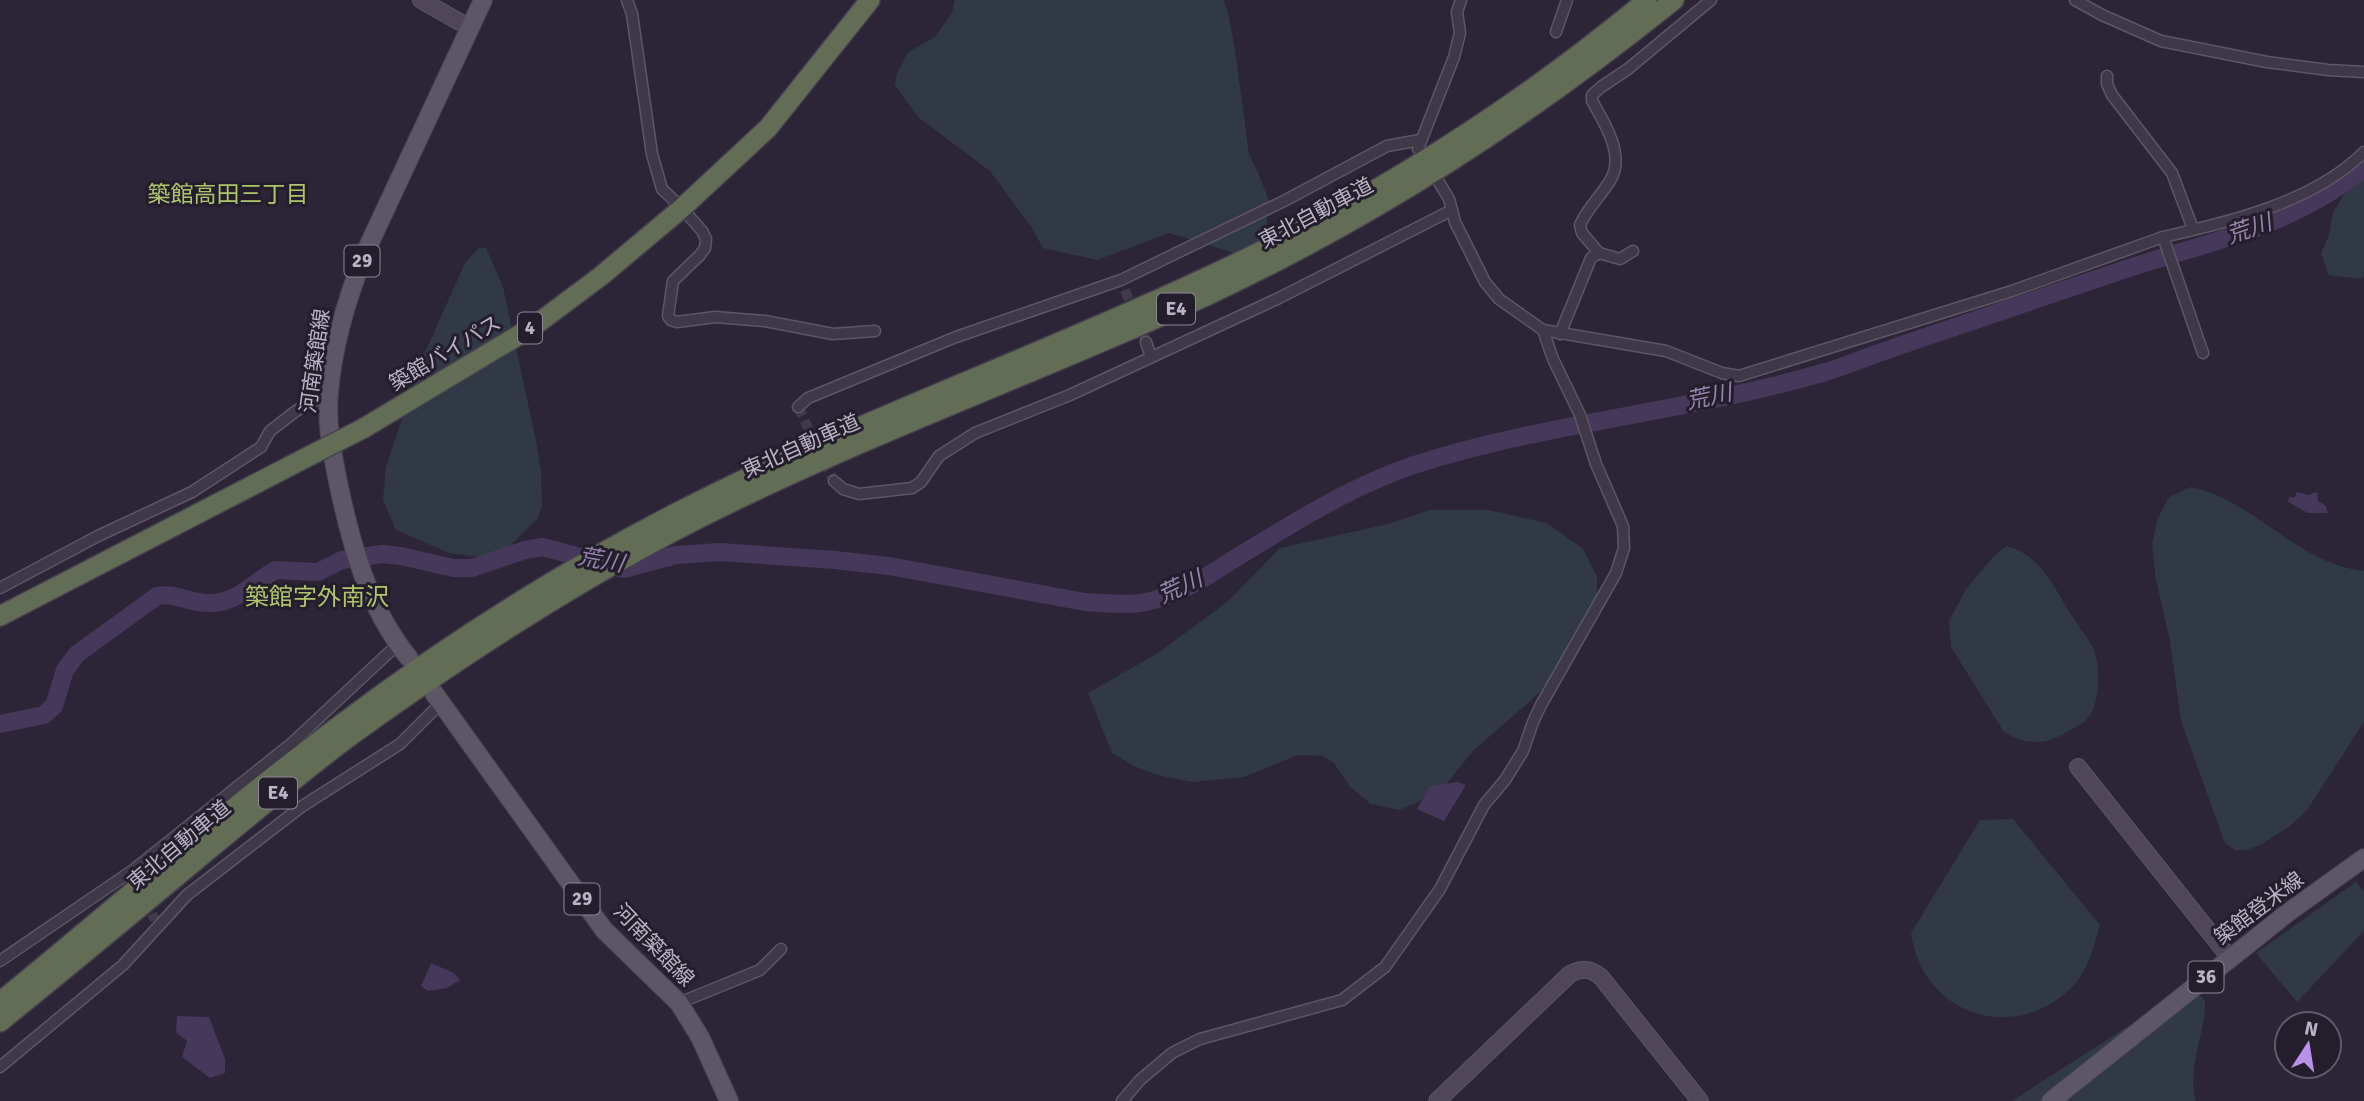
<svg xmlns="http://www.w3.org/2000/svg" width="2364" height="1101" font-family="Signika,'Noto Sans JP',sans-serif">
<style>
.green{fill:#313946}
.water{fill:#46385a}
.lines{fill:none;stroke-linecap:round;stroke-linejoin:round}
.river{stroke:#46385a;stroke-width:18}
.street-tunnel{stroke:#413a4c;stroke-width:10;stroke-dasharray:10 5;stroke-linecap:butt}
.street-casing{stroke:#5c5665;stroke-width:13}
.secondary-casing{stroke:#5c5665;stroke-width:18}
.primary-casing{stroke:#474151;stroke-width:20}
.highway-casing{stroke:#46404f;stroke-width:22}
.street{stroke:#3e3848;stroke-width:10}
.secondary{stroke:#4f465a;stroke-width:16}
.primary{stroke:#5d5667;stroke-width:18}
.highway{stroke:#636d56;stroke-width:19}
.highway-bridge-casing{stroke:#46404f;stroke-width:22;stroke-linecap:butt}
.highway-bridge{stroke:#636d56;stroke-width:19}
.labels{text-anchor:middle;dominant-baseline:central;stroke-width:6;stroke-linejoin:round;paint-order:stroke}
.shield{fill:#231d2c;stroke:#8d8696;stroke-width:2}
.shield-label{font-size:19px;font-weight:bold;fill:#bab3c4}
.street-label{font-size:21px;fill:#bab3c4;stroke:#231d2c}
.neighbourhood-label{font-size:23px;fill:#afc56c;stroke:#231d2c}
.water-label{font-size:23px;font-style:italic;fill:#9585ad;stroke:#231d2c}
.quarter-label{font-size:24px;fill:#afc56c;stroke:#231d2c}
</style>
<rect width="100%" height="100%" fill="#2c2537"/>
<g class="green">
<polygon points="955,0 1223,0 1228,12 1235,50 1249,154 1259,175 1269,201 1266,230 1256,249 1234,253 1169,233 1097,260 1043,248 1032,228 990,171 918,117 895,85 897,73 908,52 935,37 952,13"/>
<polygon points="2364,159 2364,276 2360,279 2329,275 2321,253 2329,235 2333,213"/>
<polygon points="479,248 486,248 503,287 536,441 541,472 542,507 537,519 511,545 487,558 449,553 396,530 383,500 386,467 422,359 465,263"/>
<path d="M2191,487C2254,500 2296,563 2364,571V722L2307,810L2290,826L2262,844L2247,850H2235L2225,843L2181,721L2170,641L2156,580L2152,545L2157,520L2169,497Z"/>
<polygon points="1430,510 1488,510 1547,523 1583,549 1597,577 1597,614 1572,664 1473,751 1439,793 1399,810 1371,804 1350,787 1334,763 1323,756 1298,755 1244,777 1193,782 1157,775 1134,766 1112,753 1088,693 1158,653 1227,602 1280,548 1388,524"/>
<path d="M2006,546C2037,553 2053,584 2068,610C2075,622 2085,633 2092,646C2101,663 2101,704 2087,719C2081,725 2072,729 2065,733C2043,746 2025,744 2004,732L1951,647L1949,621L1966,589L1994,556Z"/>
<path d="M2013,819L2100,925C2094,946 2088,972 2071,988C2012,1045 1922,1014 1911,933L1980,820Z"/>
<polygon points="2356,882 2364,891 2364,931 2297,1002 2256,953"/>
<path d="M2195,992L2205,1000C2206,1033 2186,1068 2196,1101H2012L2158,1007Z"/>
</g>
<g class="water">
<polygon points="2297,492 2308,495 2317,492 2318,501 2326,506 2328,513 2308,513 2288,502 2289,497 2294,498"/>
<polygon points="1458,782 1466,785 1444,821 1417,809 1430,786"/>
<polygon points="431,963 454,973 460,980 447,988 428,991 421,986"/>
<polygon points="177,1016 209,1017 225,1059 225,1073 210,1078 182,1057 187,1041 176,1032"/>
</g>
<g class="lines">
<path class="river" d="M0,724L44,715L54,706L65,670L77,654L157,596C173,592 190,603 207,603C236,605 253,582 276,570L318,572L342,560L382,554L401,556L453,568H472L525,550L543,547L624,569L676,555L720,552L835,560L889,566L1085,602C1105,603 1126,606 1146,602C1182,595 1214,571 1244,553C1298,520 1354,485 1414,465C1547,422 1688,412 1822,373C1846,366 1869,356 1893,348C1967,323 2040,298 2114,273C2201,243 2291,229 2364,168"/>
<g class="street-tunnel">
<polyline points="1125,290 1146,342"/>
<polyline points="798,407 834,481"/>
<polyline points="146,900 155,920"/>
</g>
<g class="street-casing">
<g id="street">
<polyline points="627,0 632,14 652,154 662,189 682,208 702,231 706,239 705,248 700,255 673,281 668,316 671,320 677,322 715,317 765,321 833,334 875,331"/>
<polyline points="2075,0 2102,15 2161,41 2267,62 2328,70 2364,72"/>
<polyline points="1556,32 1567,0"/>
<polyline points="2107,76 2107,84 2112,95 2172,173 2193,229"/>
<polyline points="1418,149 1454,57 1460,33 1457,12 1461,0"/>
<polyline points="1437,179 1449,199 1455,222 1485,282 1499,299 1543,330 1666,351 1722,373 1739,376 2012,291 2163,237"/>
<path d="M1599,253L1582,233L1580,225C1588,207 1602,195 1611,179C1625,155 1604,122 1592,101V95L1601,87L1628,69L1711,0"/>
<polyline points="1560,334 1591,258 1599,253 1620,259 1633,251"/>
<polyline points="1146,342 1151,357"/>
<path d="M2203,353L2163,237C2230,222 2314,202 2364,152"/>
<polyline points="798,407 808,398 956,337 1121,280 1284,201 1387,146 1420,140"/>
<polyline points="834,481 843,489 859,494 912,488 921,482 939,456 975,433 1070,395 1279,298 1452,210"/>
<polyline points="0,588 98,536 192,492 261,447 270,431 296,411 329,392"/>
<polyline points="0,961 133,870 292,743 398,644"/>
<polyline points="679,1003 760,970 781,949"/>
<polyline points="0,1067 123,965 187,895 301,807 400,744 441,703"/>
<polyline points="1122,1101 1140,1080 1172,1053 1200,1039 1342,1000 1385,967 1440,889 1484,805 1505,780 1523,751 1533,722 1541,705 1616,573 1624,548 1623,526 1596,464 1580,415 1553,359 1543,330"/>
</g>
</g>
<g class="secondary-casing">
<g id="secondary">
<polyline points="421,0 470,28"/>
<polyline points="2078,767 2230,958"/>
<path d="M1437,1101L1570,974C1582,968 1590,968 1601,977L1700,1101"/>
</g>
</g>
<g class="primary-casing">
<g id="primary">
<path d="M409,658C368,608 351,544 338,482C332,452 326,423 329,392C333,344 347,298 365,253L483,0"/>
<polyline points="434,693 604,930 679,1003 700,1037 729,1101"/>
<polyline points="2051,1101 2286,914 2364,858"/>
</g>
</g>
<g class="highway-casing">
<g id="highway">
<polyline points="364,428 534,326 601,276 682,208 768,128 870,0"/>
<polyline points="0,616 315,453"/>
<path d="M0,1002C113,910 223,812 340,725C446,645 559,573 678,512C845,426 1023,362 1194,283C1357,209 1510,114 1647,0"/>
<path d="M0,1022C69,966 138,909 206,852C255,812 303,771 353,734C457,659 566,588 680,528C850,440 1032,376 1206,296C1377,216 1527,118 1674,0"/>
</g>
</g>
<use href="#street" class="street"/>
<use href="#secondary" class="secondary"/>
<use href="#primary" class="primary"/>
<use href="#highway" class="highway"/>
<g class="highway-bridge-casing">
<polyline id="highway-bridge" points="315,453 364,428"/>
</g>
<use href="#highway-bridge" class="highway-bridge"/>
</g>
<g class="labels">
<g class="shield">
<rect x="344.5" y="245.5" width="35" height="31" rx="5"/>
<rect x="1157" y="293.5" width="38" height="31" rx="5"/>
<rect x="518" y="312.5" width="24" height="31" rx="5"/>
<rect x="259" y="777.5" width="38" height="31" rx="5"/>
<rect x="564.5" y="883.5" width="35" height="31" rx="5"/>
<rect x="2188.5" y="961.5" width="35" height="31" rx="5"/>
</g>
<g class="shield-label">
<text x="362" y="261">29</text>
<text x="1176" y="309">E4</text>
<text x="530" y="328">4</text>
<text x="278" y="793">E4</text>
<text x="582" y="899">29</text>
<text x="2206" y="977">36</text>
</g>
<g class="street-label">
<text transform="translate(1316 213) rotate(-28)">東北自動車道</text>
<text transform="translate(445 353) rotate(-31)">築館バイパス</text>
<text transform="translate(315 361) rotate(-82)">河南築館線</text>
<text transform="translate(801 446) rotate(-24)">東北自動車道</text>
<text transform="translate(179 845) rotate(-40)">東北自動車道</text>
<text transform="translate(2259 908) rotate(-37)">築館登米線</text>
<text transform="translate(654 945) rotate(46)">河南築館線</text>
</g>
<g class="neighbourhood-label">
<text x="228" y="194">築館高田三丁目</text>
</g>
<g class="water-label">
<text transform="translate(2249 229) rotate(-19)">荒川</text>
<text transform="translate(1709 397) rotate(-12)">荒川</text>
<text transform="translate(601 560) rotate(10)">荒川</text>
<text transform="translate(1180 587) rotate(-25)">荒川</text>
</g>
<g class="quarter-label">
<text x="317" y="597">築館字外南沢</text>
</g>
</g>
<g transform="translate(2308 1045) rotate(12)"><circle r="33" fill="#231d2c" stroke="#5f5969" stroke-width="2"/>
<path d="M0-5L12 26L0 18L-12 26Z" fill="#b892e9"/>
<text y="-10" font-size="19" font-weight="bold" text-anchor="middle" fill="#bab3c4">N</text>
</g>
</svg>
